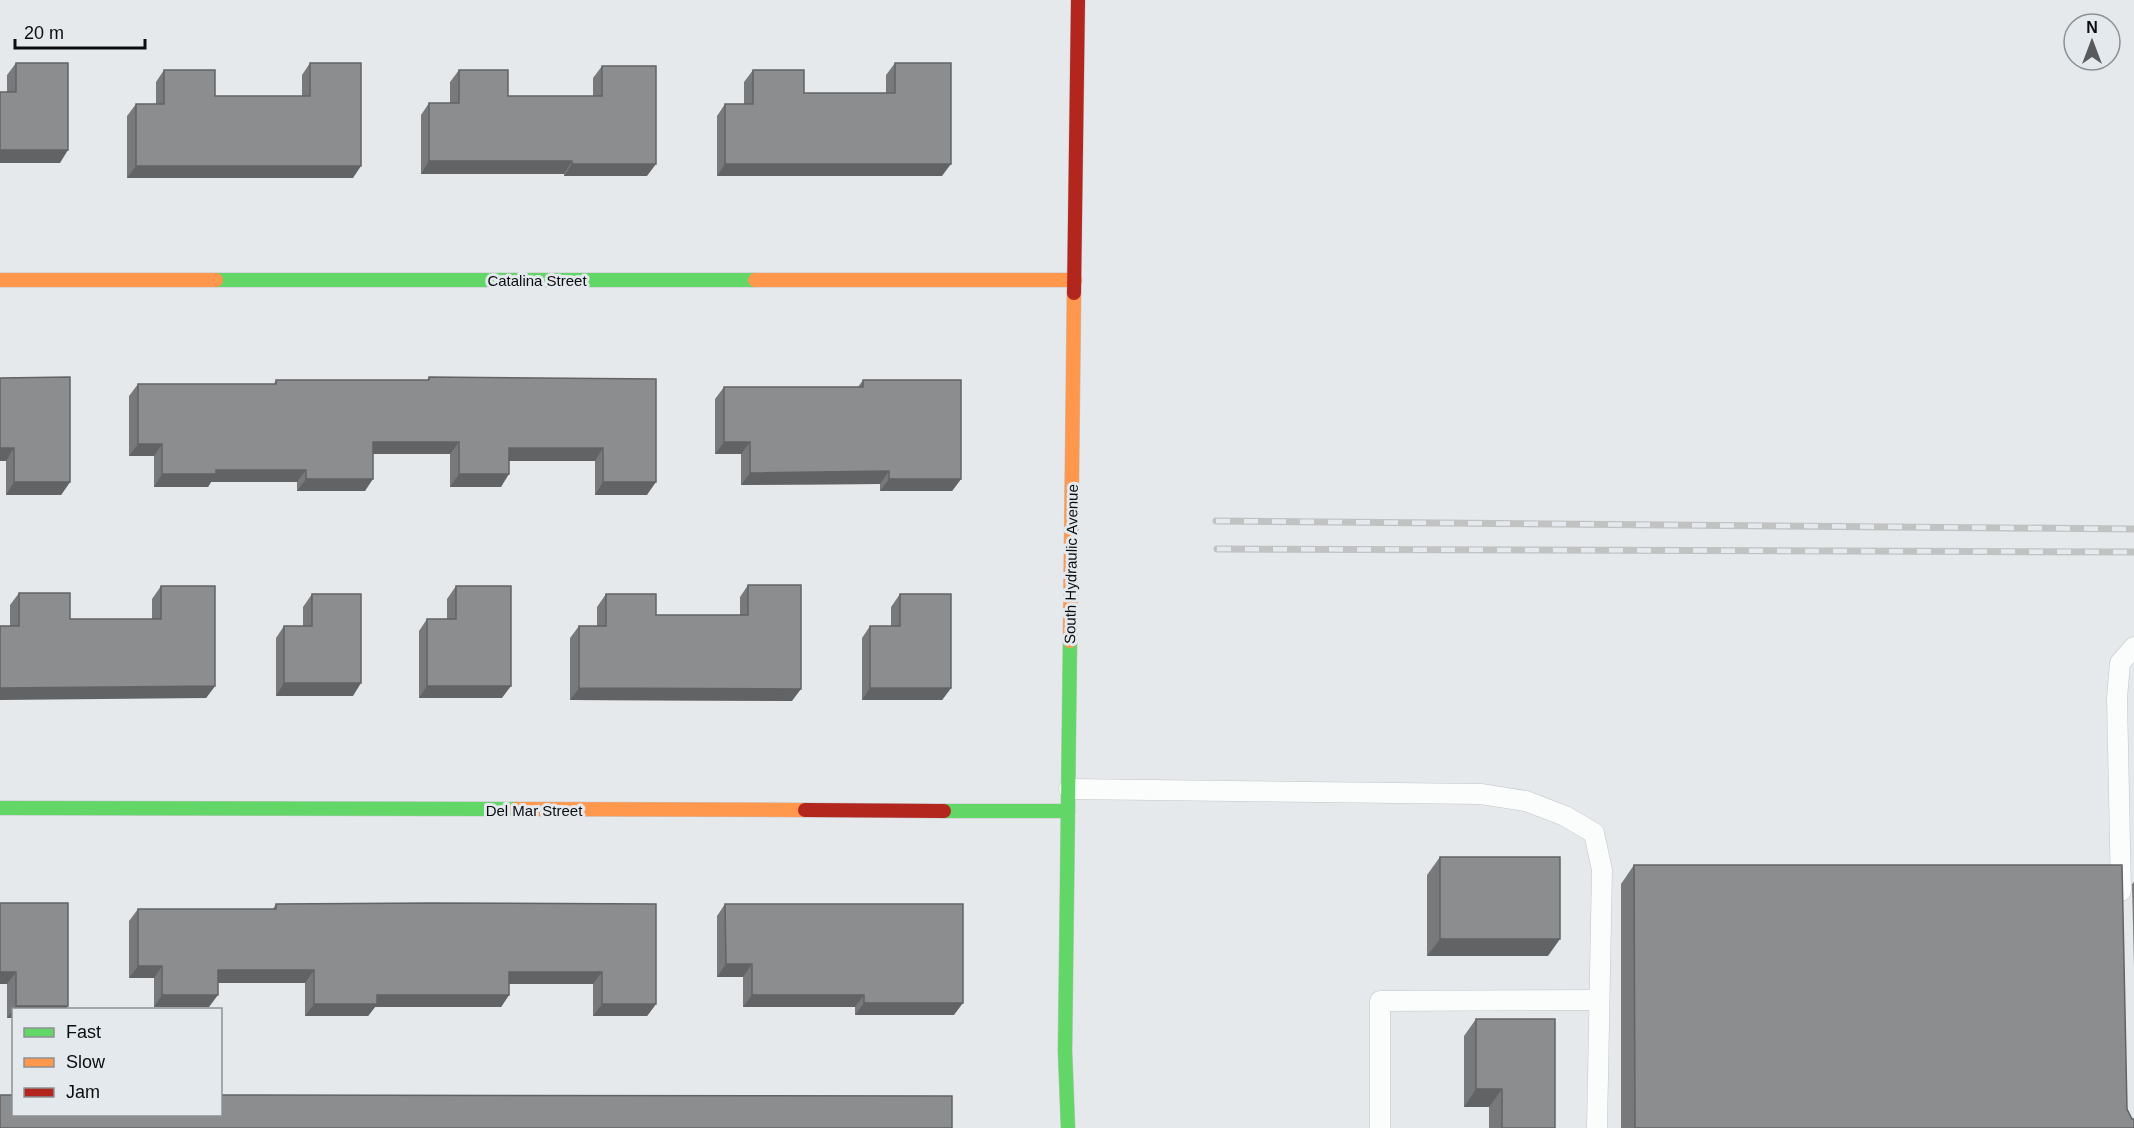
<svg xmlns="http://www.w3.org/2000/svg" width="2134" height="1128" font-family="Helvetica,sans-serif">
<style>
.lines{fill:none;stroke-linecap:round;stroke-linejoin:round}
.lane-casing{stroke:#c3c6c8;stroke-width:21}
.fast-casing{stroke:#c3c6c8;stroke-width:15}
.slow-casing{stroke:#c3c6c8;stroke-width:15}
.jam-casing{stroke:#c3c6c8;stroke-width:15}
.lane{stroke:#fbfcfc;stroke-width:20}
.fast{stroke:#63d668;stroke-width:14}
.slow{stroke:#ff974d;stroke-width:14}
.jam{stroke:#b3261e;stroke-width:14}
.rail-casing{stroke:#c1c2c2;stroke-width:7}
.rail{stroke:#e4e9ee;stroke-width:4.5;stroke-dasharray:14;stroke-linecap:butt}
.wall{fill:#78797b}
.shaded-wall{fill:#626364}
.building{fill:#8c8d8f;stroke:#626364;stroke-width:1.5}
.labels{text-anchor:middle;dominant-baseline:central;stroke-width:6;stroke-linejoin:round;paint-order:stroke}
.street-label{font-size:15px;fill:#0b0d0e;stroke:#e4e9ee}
</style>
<rect width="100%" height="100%" fill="#e6e9ec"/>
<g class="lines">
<g class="lane-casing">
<g id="lane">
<polyline points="1069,789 1481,794 1526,801 1565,816 1594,833 1602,870 1597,1128"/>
<polyline points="2121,891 2117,698 2120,663 2134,647"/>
<polyline points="1380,1128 1380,1001 1599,1000"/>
</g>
</g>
<g class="fast-casing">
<g id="fast">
<polyline points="216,280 755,280"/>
<polyline points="0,808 516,809"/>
<polyline points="944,811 1068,811"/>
<polyline points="1068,1128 1065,1051 1070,641"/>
</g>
</g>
<g class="slow-casing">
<g id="slow">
<polyline points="0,280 216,280"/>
<polyline points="755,280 1075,280"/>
<polyline points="1070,641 1074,293"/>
<polyline points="516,809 805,810"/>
</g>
</g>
<g class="jam-casing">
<g id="jam">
<polyline points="1074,293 1078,0"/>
<polyline points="805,810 944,811"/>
</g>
</g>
<use href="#lane" class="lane"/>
<use href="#fast" class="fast"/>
<use href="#slow" class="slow"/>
<use href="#jam" class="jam"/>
<g class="rail-casing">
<g id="rail">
<polyline points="1216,521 2134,529"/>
<polyline points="1217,549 2134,552"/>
</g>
</g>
<use href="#rail" class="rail"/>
</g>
<g class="wall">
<polygon points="16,63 60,163 0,163 7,92 7,75"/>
<polygon points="310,63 353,178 127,178 127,116 136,104 156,104 156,82 164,70 215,96 302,96 302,75"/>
<polygon points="895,63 942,176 717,176 717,116 725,104 744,104 744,82 753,70 804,93 886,93 886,75"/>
<polygon points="602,66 647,176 564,176 564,174 421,174 421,115 429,103 450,103 450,82 459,70 508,96 593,96 593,78"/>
<polygon points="429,377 656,379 647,495 595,495 595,461 509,461 501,487 450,487 450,454 373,454 365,491 297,491 297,482 211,482 208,487 154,487 154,456 129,456 129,396 138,384 274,384 276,380 427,380"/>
<polygon points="0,378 70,482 61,495 6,495 6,461 0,461"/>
<polygon points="863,380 961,479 952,491 880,491 880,484 741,485 741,454 715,454 715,399 724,387 858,387"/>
<polygon points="748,585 792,701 570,700 570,638 579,626 597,626 597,607 606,594 656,615 740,615 740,597"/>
<polygon points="161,586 215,686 206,698 10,626 10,605 19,593 70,619 152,619 152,599"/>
<polygon points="456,586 502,698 419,698 419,631 427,619 447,619 447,599"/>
<polygon points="312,594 353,696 276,696 276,638 284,626 303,626 303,607"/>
<polygon points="900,594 951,688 942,700 862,700 862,638 870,626 891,626 891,607"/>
<polygon points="1440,857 1548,956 1427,956 1427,875"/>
<polygon points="1634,865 2127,1109 2134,1128 1621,1128 1621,884"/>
<polygon points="2134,882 2134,967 2132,884"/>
<polygon points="68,903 14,1018 7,1018 7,984 0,984"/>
<polygon points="276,904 656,904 656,1004 647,1016 593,1016 593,984 509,984 509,995 501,1007 375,1007 368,1016 305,1016 305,983 218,983 209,1007 154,1007 154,978 129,978 129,921 138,909 273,909"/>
<polygon points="725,904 954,1015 855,1015 855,1007 743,1007 743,977 717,977 717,916"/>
<polygon points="1476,1019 1555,1128 1489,1128 1489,1107 1464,1107 1464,1036"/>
</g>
<g class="shaded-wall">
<polygon points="0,150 68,150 60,163 0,163"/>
<polygon points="429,161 572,161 564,174 421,174"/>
<polygon points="572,164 656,164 647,176 564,176"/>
<polygon points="725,164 951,164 942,176 717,176"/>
<polygon points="136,166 361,166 353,178 127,178"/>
<polygon points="373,442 459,442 450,454 365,454"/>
<polygon points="724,442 750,442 741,454 715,454"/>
<polygon points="138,444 162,444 154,456 129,456"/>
<polygon points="0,448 14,448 6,461 0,461"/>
<polygon points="509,448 603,448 595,461 501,461"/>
<polygon points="216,470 306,470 297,482 211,482 208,487 154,487 162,474"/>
<polygon points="889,471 880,484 741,485 750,473"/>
<polygon points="459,474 509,474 501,487 450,487"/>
<polygon points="306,479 373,479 365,491 297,491"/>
<polygon points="889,479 961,479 952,491 880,491"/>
<polygon points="14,482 70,482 61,495 6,495"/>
<polygon points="603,482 656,482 647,495 595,495"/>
<polygon points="284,683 361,683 353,696 276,696"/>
<polygon points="215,686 206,698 0,700 0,688"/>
<polygon points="427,686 511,686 502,698 419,698"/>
<polygon points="579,688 801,689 792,701 570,700"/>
<polygon points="870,688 951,688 942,700 862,700"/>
<polygon points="1440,939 1560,939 1548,956 1427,956"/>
<polygon points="726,964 752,964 743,977 717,977"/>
<polygon points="138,966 162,966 154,978 129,978"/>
<polygon points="218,970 314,970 305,983 209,983"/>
<polygon points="0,972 16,972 7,984 0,984"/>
<polygon points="509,972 602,972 593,984 501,984"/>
<polygon points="162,995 218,995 209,1007 154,1007"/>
<polygon points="377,995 509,995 501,1007 375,1007 368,1016 305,1016 314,1004"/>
<polygon points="752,995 864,995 855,1007 743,1007"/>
<polygon points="864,1003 963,1003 954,1015 855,1015"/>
<polygon points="602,1004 656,1004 647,1016 593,1016"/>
<polygon points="16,1006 68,1006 65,1010 14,1010 14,1018 7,1018"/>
<polygon points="1476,1089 1502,1089 1489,1107 1464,1107"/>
</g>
<g class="building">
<polygon points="16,63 68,63 68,150 0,150 0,92 16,92"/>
<polygon points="310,63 361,63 361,166 136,166 136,104 164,104 164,70 215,70 215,96 310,96"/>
<polygon points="895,63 951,63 951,164 725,164 725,104 753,104 753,70 804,70 804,93 895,93"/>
<polygon points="602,66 656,66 656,164 572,164 572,161 429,161 429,103 459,103 459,70 508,70 508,96 602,96"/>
<polygon points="70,377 70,482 14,482 14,448 0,448 0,378"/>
<polygon points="429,377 656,379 656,482 603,482 603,448 509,448 509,474 459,474 459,442 373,442 373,479 306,479 306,470 216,470 216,474 162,474 162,444 138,444 138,384 276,384 276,380 429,380"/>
<polygon points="863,380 961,380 961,479 889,479 889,471 750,473 750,442 724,442 724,387 863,387"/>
<polygon points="748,585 801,585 801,689 579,688 579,626 606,626 606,594 656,594 656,615 748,615"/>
<polygon points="161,586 215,586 215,686 0,688 0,626 19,626 19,593 70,593 70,619 161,619"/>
<polygon points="456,586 511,586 511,686 427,686 427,619 456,619"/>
<polygon points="312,594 361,594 361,683 284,683 284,626 312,626"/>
<polygon points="900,594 951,594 951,688 870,688 870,626 900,626"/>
<rect x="1440" y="857" width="120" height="82"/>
<polygon points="1634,865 2122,865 2127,1109 2132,1119 2134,1119 2134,1128 1635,1128"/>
<polygon points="0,903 68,903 68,1006 16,1006 16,972 0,972"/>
<polygon points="431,903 656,904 656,1004 602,1004 602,972 509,972 509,995 377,995 377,1004 314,1004 314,970 218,970 218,995 162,995 162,966 138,966 138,909 276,909 276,904"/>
<polygon points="725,904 963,904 963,1003 864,1003 864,995 752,995 752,964 726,964"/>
<polygon points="1476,1019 1555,1019 1555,1128 1502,1128 1502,1089 1476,1089"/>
<polygon points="0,1095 14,1095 14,1114 220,1114 220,1095 952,1096 952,1128 0,1128"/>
</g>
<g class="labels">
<g class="street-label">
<text x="537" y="280">Catalina Street</text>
<text transform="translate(1071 564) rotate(-89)">South Hydraulic Avenue</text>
<text x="534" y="810">Del Mar Street</text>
</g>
</g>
<rect x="12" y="1008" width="210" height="108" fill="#e4e9ee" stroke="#8d9194" stroke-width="1.5"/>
<rect x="24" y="1028" width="30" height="9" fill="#63d668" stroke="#8d9194" stroke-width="1.5"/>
<text x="66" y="1038" font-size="18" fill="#0b0d0e">Fast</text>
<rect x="24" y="1058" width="30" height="9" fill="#ff974d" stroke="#8d9194" stroke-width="1.5"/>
<text x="66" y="1068" font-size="18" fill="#0b0d0e">Slow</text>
<rect x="24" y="1088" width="30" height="9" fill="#b3261e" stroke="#8d9194" stroke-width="1.5"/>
<text x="66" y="1098" font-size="18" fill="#0b0d0e">Jam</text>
<g transform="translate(2092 42)"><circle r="28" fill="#e4e9ee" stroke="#8d9194" stroke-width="1.5"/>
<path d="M0-4.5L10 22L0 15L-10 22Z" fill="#585a5c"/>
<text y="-9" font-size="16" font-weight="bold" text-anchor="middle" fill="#0b0d0e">N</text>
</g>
<path d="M15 39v9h130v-9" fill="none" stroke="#0b0d0e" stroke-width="3"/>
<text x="24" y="39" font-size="18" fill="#0b0d0e" stroke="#e4e9ee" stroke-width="4.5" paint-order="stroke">20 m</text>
</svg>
